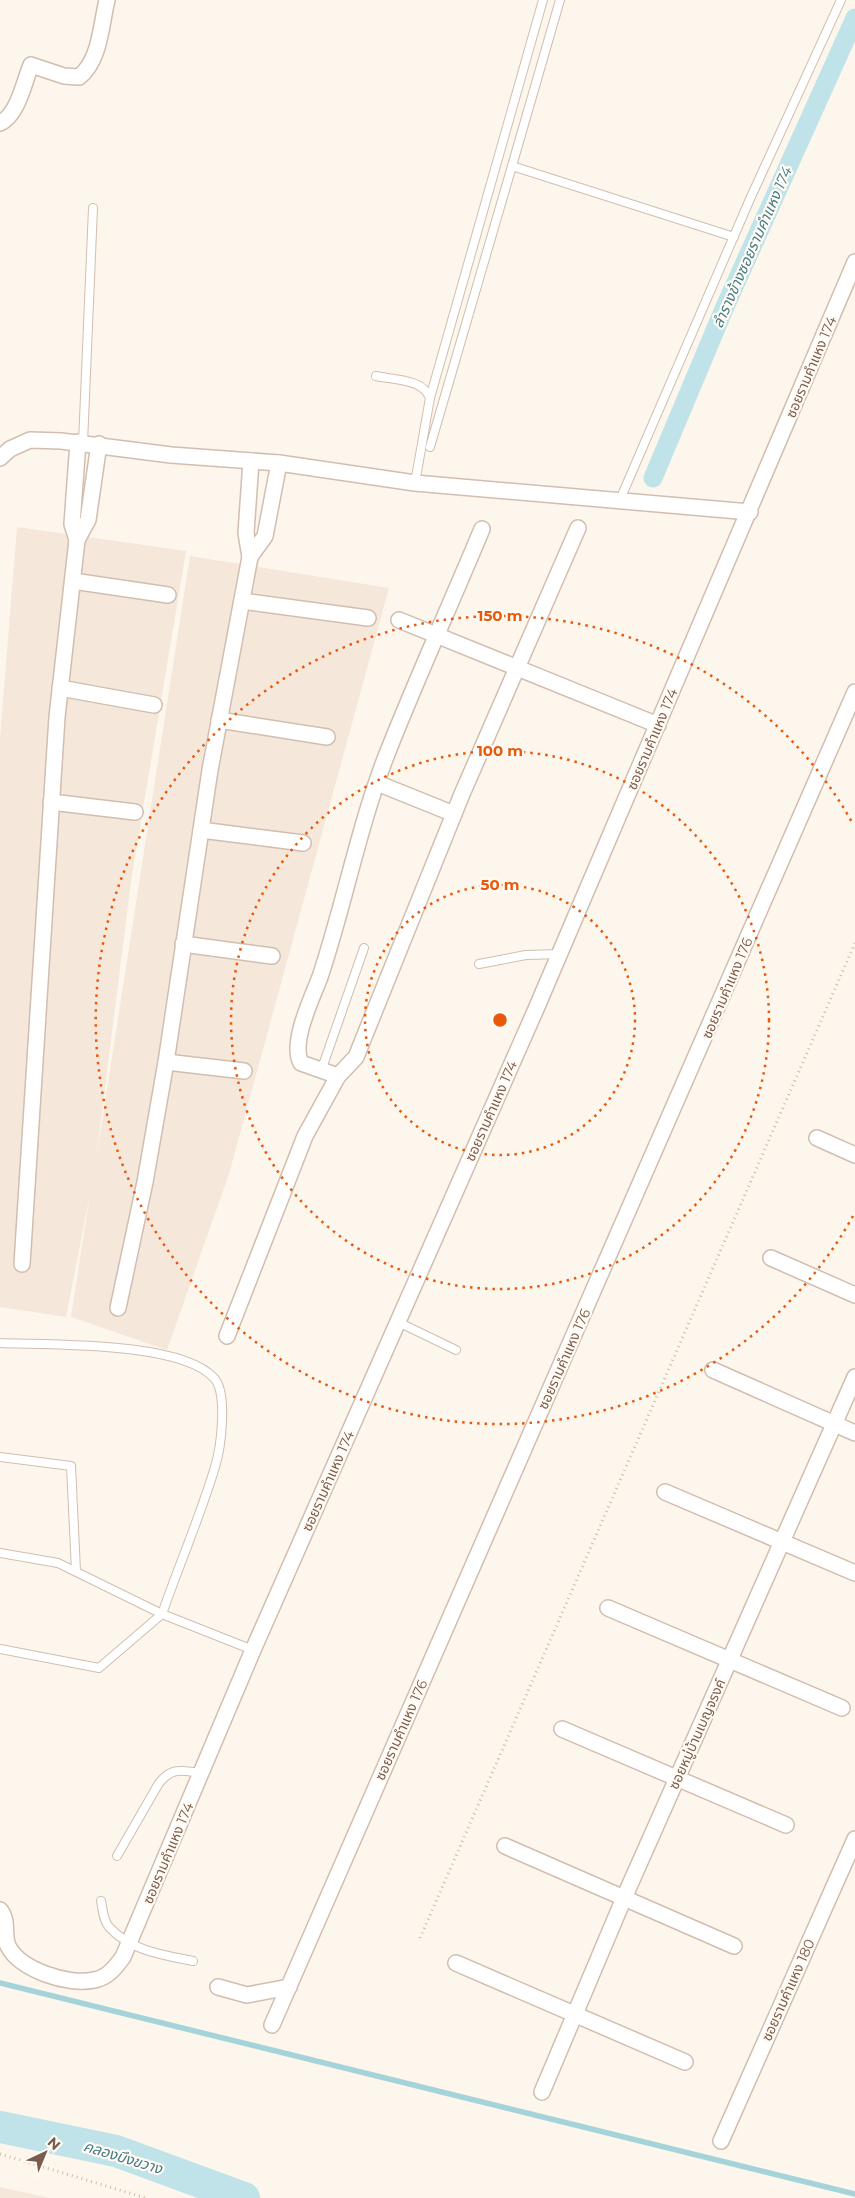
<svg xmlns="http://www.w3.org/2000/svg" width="855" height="2198" font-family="Montserrat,'Noto Sans Thai',sans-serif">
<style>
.residential{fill:#f5e8da}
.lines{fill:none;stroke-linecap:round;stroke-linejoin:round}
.stream{stroke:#a5d3da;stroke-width:5.5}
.canal{stroke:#bfe3e8;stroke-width:19}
.river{stroke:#bfe3e8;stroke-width:32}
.service-casing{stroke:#d1beb0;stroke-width:10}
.minor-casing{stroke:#d1beb0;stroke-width:18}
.path{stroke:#d9b8a5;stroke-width:3;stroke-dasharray:1 4;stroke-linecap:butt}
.service{stroke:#fff;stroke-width:8}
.minor{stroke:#fff;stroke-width:15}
.ring{fill:none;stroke:#e8590c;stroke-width:2.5;stroke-dasharray:2.5 5}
.labels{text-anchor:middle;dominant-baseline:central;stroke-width:4.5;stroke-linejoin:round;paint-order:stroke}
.street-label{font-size:14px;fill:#7a5c4d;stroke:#fffaf3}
.water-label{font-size:15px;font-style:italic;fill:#437c86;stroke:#fffaf3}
.centre{fill:#e8590c;stroke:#fffaf3;stroke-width:2.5}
.ring-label{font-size:15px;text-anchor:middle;font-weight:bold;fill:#e8590c;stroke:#fffaf3;stroke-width:4.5;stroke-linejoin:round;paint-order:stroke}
</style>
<rect width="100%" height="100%" fill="#fdf6ec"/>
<g class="residential">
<polygon points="17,527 186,551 131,881 96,1160 190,556 389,588 229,1174 167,1350 71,1317 90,1194 66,1317 0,1307 0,738"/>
<polygon points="0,2187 50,2198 0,2198"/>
</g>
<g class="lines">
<polyline class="stream" points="0,1983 855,2194"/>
<polyline class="canal" points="653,478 724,309 855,18"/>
<polyline class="river" points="0,2127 116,2151 244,2198"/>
<g class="service-casing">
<g id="service">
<polyline points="560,0 512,166 734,237"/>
<path d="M376,376C395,380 423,379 430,398L415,483"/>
<polyline points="430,398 543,0"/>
<polyline points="83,443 93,208"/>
<polyline points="430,447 512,166"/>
<polyline points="619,502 750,199 841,0"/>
<polyline points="479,964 526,955 559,954"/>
<polyline points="321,1071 364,948"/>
<polyline points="398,1322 456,1350"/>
<path d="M0,1343C49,1345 181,1341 214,1378C228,1393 221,1448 215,1467C200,1517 179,1565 162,1614L253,1650"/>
<polyline points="0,1457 71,1466 76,1571"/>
<polyline points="0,1553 58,1563 162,1614 99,1668 0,1649"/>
<path d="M117,1856L159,1783C173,1766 182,1771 202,1773"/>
<path d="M101,1901C103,1910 103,1920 109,1927C131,1951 163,1955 193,1961"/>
</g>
</g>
<g class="minor-casing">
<g id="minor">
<path d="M0,123C18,115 24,82 31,65L64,76L79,77C100,61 101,25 107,0"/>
<polyline points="0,458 10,449 30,440 61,441 171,455 279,463 415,483 750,512"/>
<polyline points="77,540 88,520 99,444"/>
<polyline points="250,557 265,536 279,463"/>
<polyline points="73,581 168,595"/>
<polyline points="242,601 368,618"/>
<polyline points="399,620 658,725"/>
<polyline points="60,688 154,705"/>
<polyline points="219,720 327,737"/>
<polyline points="377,783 454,814"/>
<polyline points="51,802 135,812"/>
<polyline points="201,830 303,843"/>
<polyline points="183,944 272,956"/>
<polyline points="166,1062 244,1071"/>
<path d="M338,1076L301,1063C290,1043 312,998 320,977C344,905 358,830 385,759C415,682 450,606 482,529"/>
<polyline points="817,1138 855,1155"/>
<polyline points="771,1258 855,1295"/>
<polyline points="22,1264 57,717 77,540 72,524 78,442"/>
<polyline points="118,1308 145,1182 166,1062 210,770 250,557 246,533 251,461"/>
<polyline points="227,1336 305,1136 338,1076 356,1057 462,794 578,528"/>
<polyline points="713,1370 855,1433"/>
<polyline points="665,1492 855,1573"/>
<polyline points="608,1608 842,1708"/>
<polyline points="562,1729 786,1825"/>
<polyline points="505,1846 734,1946"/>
<path d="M0,1910C9,1921 3,1934 8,1946C20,1970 69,1986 94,1980C107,1978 115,1968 123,1957L253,1650L536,1009L855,262"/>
<polyline points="456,1963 685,2062"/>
<polyline points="218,1987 247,1995 289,1987"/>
<polyline points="272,2025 855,692"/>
<polyline points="542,2092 624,1898 855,1377"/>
<polyline points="721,2141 855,1839"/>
</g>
</g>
<g class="path">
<polyline points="420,1938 855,943"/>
<polyline points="0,2154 146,2198"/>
</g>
<use href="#service" class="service"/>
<use href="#minor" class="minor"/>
</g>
<g class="ring">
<circle cx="500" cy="1020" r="135"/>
<circle cx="500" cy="1020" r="269"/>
<path d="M853 1216A404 404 0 1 1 853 824"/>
</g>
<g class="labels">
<g class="street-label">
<text transform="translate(811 367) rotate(-67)">ซอยรามคำแหง 174</text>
<text transform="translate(652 739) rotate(-67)">ซอยรามคำแหง 174</text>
<text transform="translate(727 988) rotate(-67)">ซอยรามคำแหง 176</text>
<text transform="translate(491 1111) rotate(-66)">ซอยรามคำแหง 174</text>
<text transform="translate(564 1359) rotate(-66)">ซอยรามคำแหง 176</text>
<text transform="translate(328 1481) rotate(-66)">ซอยรามคำแหง 174</text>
<text transform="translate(401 1730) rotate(-66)">ซอยรามคำแหง 176</text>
<text transform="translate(697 1734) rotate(-66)">ซอยหมู่บ้านเบญจรงค์</text>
<text transform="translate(168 1853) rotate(-67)">ซอยรามคำแหง 174</text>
<text transform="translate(788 1990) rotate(-66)">ซอยรามคำแหง 180</text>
</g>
<g class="water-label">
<text transform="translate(752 247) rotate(-66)">ลำรางข้างซอยรามคำแหง 174</text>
<text transform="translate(123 2157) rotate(17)">คลองบึงขวาง</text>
</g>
</g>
<circle cx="500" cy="1020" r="8" class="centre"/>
<g class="ring-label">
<text x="500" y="621">150 m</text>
<text x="500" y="756">100 m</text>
<text x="500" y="890">50 m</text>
</g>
<g transform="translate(45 2153) rotate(44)" stroke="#fffaf3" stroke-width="4" paint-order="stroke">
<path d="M0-4L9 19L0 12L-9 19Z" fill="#7a5c4d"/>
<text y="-8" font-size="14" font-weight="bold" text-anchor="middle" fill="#7a5c4d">N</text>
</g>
</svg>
